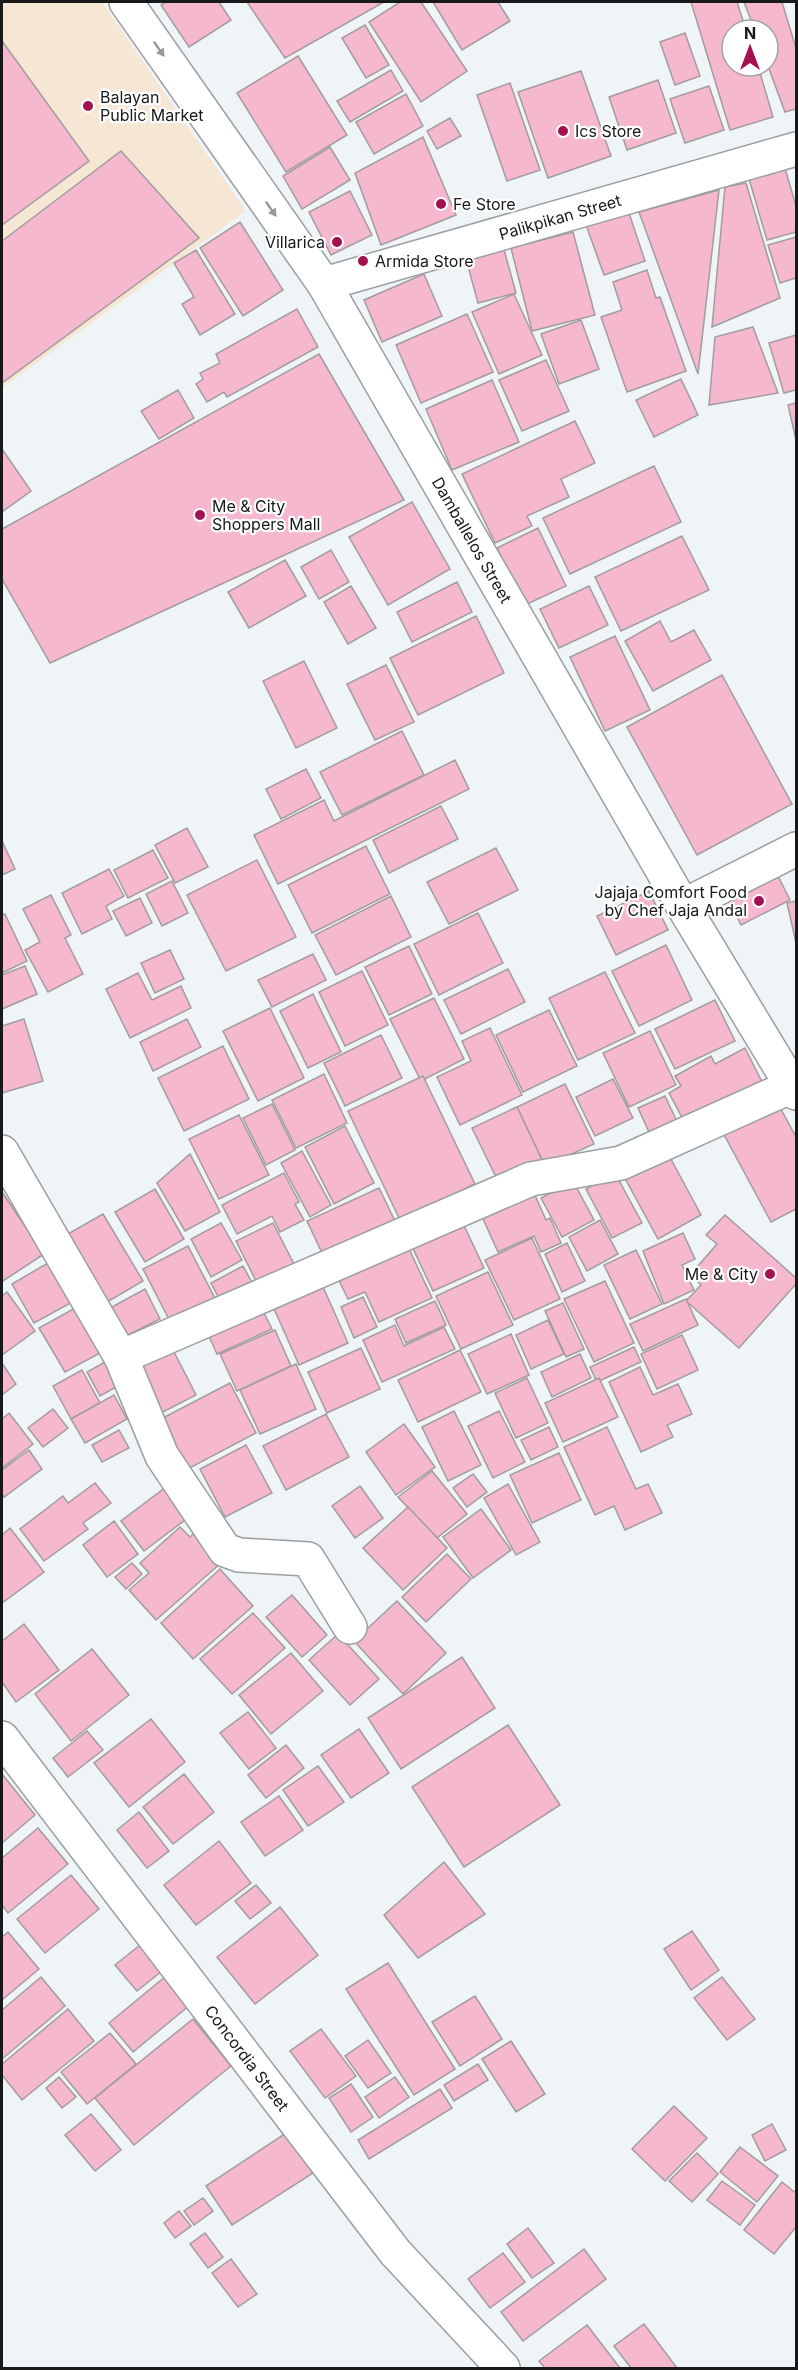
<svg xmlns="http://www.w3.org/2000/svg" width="798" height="2370" font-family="Inter,sans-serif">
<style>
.commercial{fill:#f6e6d4}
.building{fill:#f6b8cf;stroke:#a29c9e;stroke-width:1.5}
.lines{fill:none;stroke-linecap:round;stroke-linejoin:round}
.street-casing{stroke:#9b9fa3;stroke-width:36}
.secondary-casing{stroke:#9b9fa3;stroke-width:36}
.street{stroke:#fff;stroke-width:33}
.secondary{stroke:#fff;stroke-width:33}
.oneway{fill:#979898}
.poi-dot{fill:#a41150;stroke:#fff;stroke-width:2}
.labels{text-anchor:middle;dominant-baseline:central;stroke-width:4.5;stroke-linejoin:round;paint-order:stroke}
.poi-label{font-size:16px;fill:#17191a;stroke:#fff;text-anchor:start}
.street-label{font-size:16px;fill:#17191a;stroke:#fff}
</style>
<rect width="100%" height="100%" fill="#eff4f7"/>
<polygon class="commercial" points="2,2 102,2 246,211 2,388"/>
<g class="building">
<polygon points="166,2 219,2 231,20 189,47 161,5"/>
<polygon points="247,2 384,2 285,58"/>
<polygon points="400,2 421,2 467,71 421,102 369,22"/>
<polygon points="433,2 498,2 510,21 462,50"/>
<polygon points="691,2 737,2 746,30 732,30 732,66 758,66 773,117 730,130"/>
<polygon points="744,2 782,2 796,48 796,109 785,112 768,66 768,30 755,30"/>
<polygon points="365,25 389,65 366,78 342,38"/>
<polygon points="685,33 700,76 675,85 660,42"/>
<polygon points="2,41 89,161 2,225"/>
<polygon points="298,56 347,135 286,172 237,93"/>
<polygon points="391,70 403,91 350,122 337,101"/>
<polygon points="581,71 611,156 548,178 518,92"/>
<polygon points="658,80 676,133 627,150 609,97"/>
<polygon points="510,83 540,170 507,181 477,95"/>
<polygon points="709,86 724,130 685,143 670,99"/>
<polygon points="406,94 423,126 374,154 356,122"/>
<polygon points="450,118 461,136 437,149 427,131"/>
<polygon points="423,137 456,215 381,245 355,173"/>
<polygon points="330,147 350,180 302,209 283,176"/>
<polygon points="121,151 199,238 2,383 2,241"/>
<polygon points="785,168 796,206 796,232 767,240 749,179"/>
<polygon points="746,183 780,298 712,327 725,187"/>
<polygon points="719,190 698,374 639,212"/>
<polygon points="350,191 372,235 331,255 309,212"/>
<polygon points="628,210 645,261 604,275 586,225"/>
<polygon points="240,222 283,290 243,316 200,248"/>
<polygon points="573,232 595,315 532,331 511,248"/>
<polygon points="796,237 796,278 780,283 768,245"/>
<polygon points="503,246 516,293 478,303 465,255"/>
<polygon points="196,250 235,314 200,335 182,304 194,297 174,263"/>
<polygon points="647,270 656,298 660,297 686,371 627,392 601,317 622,310 613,282"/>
<polygon points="424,274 442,316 382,342 364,300"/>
<polygon points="514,294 542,355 499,374 472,312"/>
<polygon points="297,309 318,347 227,397 224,392 207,402 196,384 203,379 200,373 220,363 216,354"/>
<polygon points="467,314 493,372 421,403 396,345"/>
<polygon points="581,320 599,369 559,384 541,334"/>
<polygon points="753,327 778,393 709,405 715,337"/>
<polygon points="796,335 796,390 784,393 769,343"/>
<polygon points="319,354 404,500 50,663 2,579 2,529"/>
<polygon points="546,360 569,411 522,431 499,380"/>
<polygon points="681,379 698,415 654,437 636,400"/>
<polygon points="492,380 519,442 452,470 426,409"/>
<polygon points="178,390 194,418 159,439 141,411"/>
<polygon points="796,403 796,440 788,405"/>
<polygon points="575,421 595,463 561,479 569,497 527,516 532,526 495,543 462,474"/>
<polygon points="2,449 31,491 2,512"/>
<polygon points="654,466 681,522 570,574 543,518"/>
<polygon points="412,502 450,569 388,605 349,537"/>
<polygon points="538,528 566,586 525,605 497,548"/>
<polygon points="682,536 709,590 621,631 595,577"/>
<polygon points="331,550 349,582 319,599 301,567"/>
<polygon points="285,560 306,596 249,628 228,592"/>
<polygon points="457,582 472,612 412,642 397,612"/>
<polygon points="351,586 376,628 348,644 324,602"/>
<polygon points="589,586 608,625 559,648 540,609"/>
<polygon points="476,616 504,673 418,715 390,658"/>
<polygon points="660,621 671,642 694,630 711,660 653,691 625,641"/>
<polygon points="615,636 650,710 605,731 570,657"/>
<polygon points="304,661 337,728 296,748 263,681"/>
<polygon points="386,665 414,722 375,740 347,684"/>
<polygon points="722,675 792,804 697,855 627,727"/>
<polygon points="402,731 424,775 342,815 320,772"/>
<polygon points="455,760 469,789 278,884 254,835 324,800 334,821"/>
<polygon points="306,769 321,798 281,819 266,789"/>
<polygon points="441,806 458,839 389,873 373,840"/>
<polygon points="187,828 208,867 175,883 155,845"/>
<polygon points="2,841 15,869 2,875"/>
<polygon points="366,846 390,894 312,933 288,885"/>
<polygon points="496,848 518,890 449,924 427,882"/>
<polygon points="153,850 168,878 128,898 114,870"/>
<polygon points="257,860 296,937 226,971 187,895"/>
<polygon points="109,869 124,896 106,906 112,919 82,934 62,893"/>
<polygon points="778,876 790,900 741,925 729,901"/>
<polygon points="172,881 188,913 162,926 146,894"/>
<polygon points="649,891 668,930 616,955 597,916"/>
<polygon points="51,895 71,935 65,938 83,974 48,992 25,950 40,942 23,909"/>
<polygon points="391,896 411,937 336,975 315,935"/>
<polygon points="140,898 152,923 126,936 113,911"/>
<polygon points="796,901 796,943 787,903"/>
<polygon points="478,913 503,963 439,995 414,944"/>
<polygon points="5,914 27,961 2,973 2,915"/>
<polygon points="666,945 692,1000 639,1026 612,971"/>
<polygon points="409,946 432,994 389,1015 365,967"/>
<polygon points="170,950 184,979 155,993 141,963"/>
<polygon points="313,954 326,980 272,1007 258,980"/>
<polygon points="25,966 37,994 2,1009 2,975"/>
<polygon points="508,969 525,1002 461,1034 444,1000"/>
<polygon points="362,971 388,1025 345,1046 319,992"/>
<polygon points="605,972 635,1033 578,1060 549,998"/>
<polygon points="138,973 152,1000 181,986 191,1008 130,1038 106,989"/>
<polygon points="313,994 341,1052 308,1068 280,1011"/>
<polygon points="434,998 464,1059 421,1081 390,1019"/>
<polygon points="715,1000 735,1041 675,1069 655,1029"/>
<polygon points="270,1008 304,1078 258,1101 223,1031"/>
<polygon points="549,1010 577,1066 523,1092 496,1035"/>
<polygon points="24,1019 43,1081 2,1093 2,1026"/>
<polygon points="187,1019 201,1047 153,1071 140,1042"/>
<polygon points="490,1028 522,1095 460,1125 437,1077 471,1061 462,1041"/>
<polygon points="650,1031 676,1085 629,1107 603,1053"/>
<polygon points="381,1035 402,1078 345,1106 324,1063"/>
<polygon points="223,1046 249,1099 184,1131 158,1078"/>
<polygon points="745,1048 762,1082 685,1123 669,1093 681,1086 675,1076 711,1056 715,1064"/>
<polygon points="324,1074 347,1123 296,1148 272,1100"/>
<polygon points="423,1076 475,1184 400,1220 348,1111"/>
<polygon points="613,1079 633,1118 595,1136 576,1097"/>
<polygon points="565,1084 594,1144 545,1166 517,1107"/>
<polygon points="665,1096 680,1128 653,1141 638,1108"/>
<polygon points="776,1100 796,1137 796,1209 771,1222 721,1129"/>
<polygon points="272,1104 295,1150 266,1165 243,1118"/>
<polygon points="517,1107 543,1162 499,1183 472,1128"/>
<polygon points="239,1115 269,1175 219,1199 189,1139"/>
<polygon points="345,1126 374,1183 334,1204 305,1147"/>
<polygon points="665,1148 701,1215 658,1239 621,1171"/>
<polygon points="302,1151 331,1205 310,1217 281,1163"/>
<polygon points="190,1154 220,1212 185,1231 157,1183"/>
<polygon points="284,1173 299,1202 295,1204 304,1220 280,1232 272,1216 237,1234 222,1205"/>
<polygon points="615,1173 642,1223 612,1238 586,1189"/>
<polygon points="573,1181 594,1220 562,1237 541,1198"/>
<polygon points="531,1186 546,1220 550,1218 561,1243 541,1252 534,1236 498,1252 479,1210"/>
<polygon points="379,1188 395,1221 323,1255 307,1221"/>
<polygon points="155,1189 184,1239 145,1262 115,1212"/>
<polygon points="2,1192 44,1254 3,1281 2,1278"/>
<polygon points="103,1214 143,1281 107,1302 66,1235"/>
<polygon points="725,1215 796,1278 796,1284 739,1348 686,1301 701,1285 690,1275 717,1244 706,1235"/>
<polygon points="460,1217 484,1268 433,1291 409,1240"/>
<polygon points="600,1220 618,1254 587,1271 569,1237"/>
<polygon points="221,1223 242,1260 211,1277 191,1239"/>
<polygon points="273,1223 295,1266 258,1285 236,1241"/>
<polygon points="683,1233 695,1259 682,1265 694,1290 664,1304 643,1251"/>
<polygon points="404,1238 432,1298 379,1322 365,1292 348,1299 334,1270"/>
<polygon points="532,1238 560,1299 514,1320 485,1260"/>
<polygon points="567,1243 585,1281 562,1292 545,1254"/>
<polygon points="188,1246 219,1306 174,1329 143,1269"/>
<polygon points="636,1250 662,1304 630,1319 604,1265"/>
<polygon points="53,1260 76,1300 34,1323 12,1284"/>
<polygon points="243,1266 255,1288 222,1304 211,1283"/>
<polygon points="488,1272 513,1325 461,1349 436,1296"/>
<polygon points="320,1280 348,1343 299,1365 271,1302"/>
<polygon points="605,1281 634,1343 594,1362 564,1299"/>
<polygon points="145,1289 160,1319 122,1338 108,1309"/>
<polygon points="7,1292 35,1331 2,1355 2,1296"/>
<polygon points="363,1297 377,1327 354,1338 341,1307"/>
<polygon points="686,1299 698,1325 643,1351 630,1324"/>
<polygon points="258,1301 272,1329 217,1354 204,1325"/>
<polygon points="435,1301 446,1325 406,1343 395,1319"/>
<polygon points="563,1303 584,1349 566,1357 545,1311"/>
<polygon points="75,1308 100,1353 65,1372 39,1328"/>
<polygon points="548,1320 564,1354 531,1369 516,1335"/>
<polygon points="395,1325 404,1346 444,1327 455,1349 382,1382 363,1340"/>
<polygon points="275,1330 291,1366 237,1391 220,1354"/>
<polygon points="511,1334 529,1375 487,1394 468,1354"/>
<polygon points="682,1335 698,1370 657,1389 641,1354"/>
<polygon points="634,1347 641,1362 597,1382 590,1367"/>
<polygon points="172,1348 196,1395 161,1413 137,1367"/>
<polygon points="361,1348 380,1389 327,1413 308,1372"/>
<polygon points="460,1350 481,1392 418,1422 398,1380"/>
<polygon points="580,1354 591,1378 552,1397 541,1372"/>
<polygon points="105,1362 118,1386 100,1396 87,1372"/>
<polygon points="2,1363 16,1384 2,1395"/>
<polygon points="296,1364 316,1409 260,1434 240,1390"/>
<polygon points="640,1367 653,1395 678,1384 692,1414 667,1425 673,1437 641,1452 609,1382"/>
<polygon points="82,1370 100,1403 71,1419 53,1386"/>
<polygon points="527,1378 548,1423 516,1438 495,1393"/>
<polygon points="599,1378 618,1417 563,1442 545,1403"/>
<polygon points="230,1383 256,1433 182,1472 155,1422"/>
<polygon points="114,1395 127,1419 85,1443 71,1419"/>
<polygon points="53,1409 68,1428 43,1447 28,1428"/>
<polygon points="454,1411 481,1465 448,1481 422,1427"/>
<polygon points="499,1411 525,1462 493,1478 468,1426"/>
<polygon points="9,1413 33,1444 2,1468 2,1419"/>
<polygon points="326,1414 349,1457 286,1490 263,1446"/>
<polygon points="404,1424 435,1467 396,1495 366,1452"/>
<polygon points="549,1427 558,1447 531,1460 521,1440"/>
<polygon points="607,1427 636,1489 648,1484 662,1513 625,1530 614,1506 595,1515 564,1447"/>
<polygon points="119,1430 129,1448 102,1462 92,1445"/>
<polygon points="246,1445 272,1493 225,1517 200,1469"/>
<polygon points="29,1450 42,1469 4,1497 2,1493 2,1470"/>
<polygon points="559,1453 581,1500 532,1523 510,1475"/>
<polygon points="432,1471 467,1514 437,1538 398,1497"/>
<polygon points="473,1474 487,1492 467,1507 453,1488"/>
<polygon points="95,1483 111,1503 83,1523 88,1529 44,1561 20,1529 63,1496 68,1503"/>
<polygon points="170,1484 193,1514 144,1551 121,1521"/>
<polygon points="508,1484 540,1542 516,1555 484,1498"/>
<polygon points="360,1486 383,1518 355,1538 332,1506"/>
<polygon points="408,1507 447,1548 403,1590 363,1548"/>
<polygon points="481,1509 511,1550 473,1578 443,1537"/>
<polygon points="114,1521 138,1554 107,1577 83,1545"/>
<polygon points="180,1527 190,1537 194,1533 221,1563 156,1620 129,1590 149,1573 140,1563"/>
<polygon points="10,1528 44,1572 2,1603 2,1535"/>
<polygon points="447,1554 471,1579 426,1622 402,1597"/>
<polygon points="132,1563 142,1574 126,1589 115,1577"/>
<polygon points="220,1569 253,1606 193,1659 161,1623"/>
<polygon points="292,1595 327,1635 302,1657 266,1617"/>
<polygon points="397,1601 446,1653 403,1694 354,1641"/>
<polygon points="253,1613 285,1648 232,1694 200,1659"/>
<polygon points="24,1624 59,1670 16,1702 2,1682 2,1641"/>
<polygon points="338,1634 379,1679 350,1705 309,1660"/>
<polygon points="92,1649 129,1695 71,1741 35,1694"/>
<polygon points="291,1653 323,1691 271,1734 239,1695"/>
<polygon points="462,1657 495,1708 401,1769 368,1718"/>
<polygon points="248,1712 276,1748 249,1769 220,1733"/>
<polygon points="151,1719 185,1762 129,1807 94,1763"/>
<polygon points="508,1725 560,1805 464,1867 412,1787"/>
<polygon points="359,1729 389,1773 351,1798 321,1755"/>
<polygon points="87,1731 103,1750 68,1777 53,1758"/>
<polygon points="286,1745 304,1768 266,1798 248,1775"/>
<polygon points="318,1766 344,1802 308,1826 283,1790"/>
<polygon points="2,1774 35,1815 2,1843"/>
<polygon points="184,1774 214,1812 173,1844 143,1807"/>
<polygon points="279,1796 303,1830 265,1856 241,1822"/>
<polygon points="139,1812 169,1851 147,1868 117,1830"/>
<polygon points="38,1828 68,1864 8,1913 2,1905 2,1858"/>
<polygon points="219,1841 251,1883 196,1925 164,1885"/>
<polygon points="444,1862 485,1914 418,1958 384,1915"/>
<polygon points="71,1875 99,1909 45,1953 17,1919"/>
<polygon points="256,1885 271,1903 250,1919 235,1901"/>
<polygon points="280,1907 318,1955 255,2004 217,1957"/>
<polygon points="692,1931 719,1970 691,1990 664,1949"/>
<polygon points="8,1932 39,1969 2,2000 2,1937"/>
<polygon points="140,1945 162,1971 137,1991 115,1965"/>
<polygon points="388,1963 455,2069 414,2095 346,1989"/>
<polygon points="166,1976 190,2005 133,2052 109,2023"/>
<polygon points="41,1977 65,2006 2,2059 2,2010"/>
<polygon points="722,1977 755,2019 727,2040 694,1998"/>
<polygon points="475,1996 502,2039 460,2066 432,2022"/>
<polygon points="68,2009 94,2041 22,2100 2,2075 2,2064"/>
<polygon points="193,2019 231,2066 134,2145 95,2098"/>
<polygon points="321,2029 356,2076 325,2098 290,2051"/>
<polygon points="110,2033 136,2064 87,2104 61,2072"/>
<polygon points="368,2040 391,2073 368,2088 345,2056"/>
<polygon points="511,2041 545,2094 516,2112 482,2059"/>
<polygon points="478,2064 488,2080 454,2101 444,2085"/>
<polygon points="59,2077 76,2097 62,2108 46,2088"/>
<polygon points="395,2077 409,2097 379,2118 365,2097"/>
<polygon points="351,2084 373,2117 351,2132 329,2098"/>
<polygon points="440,2089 452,2108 369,2159 358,2140"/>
<polygon points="674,2106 707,2138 665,2181 632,2149"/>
<polygon points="91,2114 121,2150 95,2171 65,2135"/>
<polygon points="772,2124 786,2150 765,2161 752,2135"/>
<polygon points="286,2133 313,2173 232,2225 206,2186"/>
<polygon points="740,2147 778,2176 757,2202 720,2172"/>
<polygon points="697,2153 718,2174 692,2202 669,2181"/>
<polygon points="722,2181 755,2205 740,2225 707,2200"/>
<polygon points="782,2182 796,2193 796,2227 774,2254 744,2230"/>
<polygon points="203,2198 213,2211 194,2225 184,2211"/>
<polygon points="179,2211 191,2226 175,2238 164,2223"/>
<polygon points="528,2228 554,2263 532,2278 507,2244"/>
<polygon points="205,2233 223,2257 208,2268 190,2244"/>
<polygon points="584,2249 606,2279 523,2341 501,2312"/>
<polygon points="503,2253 525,2282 490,2308 468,2279"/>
<polygon points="231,2259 257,2294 238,2307 212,2273"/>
<polygon points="644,2324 677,2368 631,2368 614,2346"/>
<polygon points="587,2325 620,2368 545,2368 539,2361"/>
</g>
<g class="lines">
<g class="street-casing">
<g id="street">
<polyline points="683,906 796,849"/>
<polyline points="2,1152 121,1357 531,1179 621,1163 792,1086"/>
<polyline points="121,1357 162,1456 225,1550 239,1555 308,1559 350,1627"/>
<polyline points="2,1738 395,2252 503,2368"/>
</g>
</g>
<g class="secondary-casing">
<g id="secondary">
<polyline points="126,2 324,284 683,906 796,1093"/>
<polyline points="324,284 796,149"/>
</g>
</g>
<use href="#street" class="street"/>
<use href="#secondary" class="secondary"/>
</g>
<defs><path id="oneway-solid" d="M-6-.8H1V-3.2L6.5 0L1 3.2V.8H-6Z" transform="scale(1.5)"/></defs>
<g class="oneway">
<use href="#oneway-solid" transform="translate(159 49) rotate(55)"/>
<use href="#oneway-solid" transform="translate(271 209) rotate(55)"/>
</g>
<g class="poi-dot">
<circle cx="88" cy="106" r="6"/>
<circle cx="563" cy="131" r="6"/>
<circle cx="441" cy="204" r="6"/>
<circle cx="337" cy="242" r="6"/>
<circle cx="363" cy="261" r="6"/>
<circle cx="200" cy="515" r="6"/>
<circle cx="759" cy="901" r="6"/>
<circle cx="770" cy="1274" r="6"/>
</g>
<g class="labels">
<g class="poi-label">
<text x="100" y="97">Balayan<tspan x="100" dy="18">Public Market</tspan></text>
<text x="575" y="131">Ics Store</text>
<text x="453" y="204">Fe Store</text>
<text x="325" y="242" text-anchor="end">Villarica</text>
<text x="375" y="261">Armida Store</text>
<text x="212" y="506">Me &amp; City<tspan x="212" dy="18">Shoppers Mall</tspan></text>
<text x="747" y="892" text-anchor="end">Jajaja Comfort Food<tspan x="747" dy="18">by Chef Jaja Andal</tspan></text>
<text x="758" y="1274" text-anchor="end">Me &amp; City</text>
</g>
<g class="street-label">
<text transform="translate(560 217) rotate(-16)">Palikpikan Street</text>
<text transform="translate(472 540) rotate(60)">Damballelos Street</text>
<text transform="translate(247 2058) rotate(53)">Concordia Street</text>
</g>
</g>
<rect width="798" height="2370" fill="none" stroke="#17191a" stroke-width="6"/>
<g transform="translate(750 48)"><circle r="28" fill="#ffffff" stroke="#a2a3a3" stroke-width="1.5"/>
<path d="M0-4.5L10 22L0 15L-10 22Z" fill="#a41150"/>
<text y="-9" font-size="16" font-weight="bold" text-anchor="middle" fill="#17191a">N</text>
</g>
</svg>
